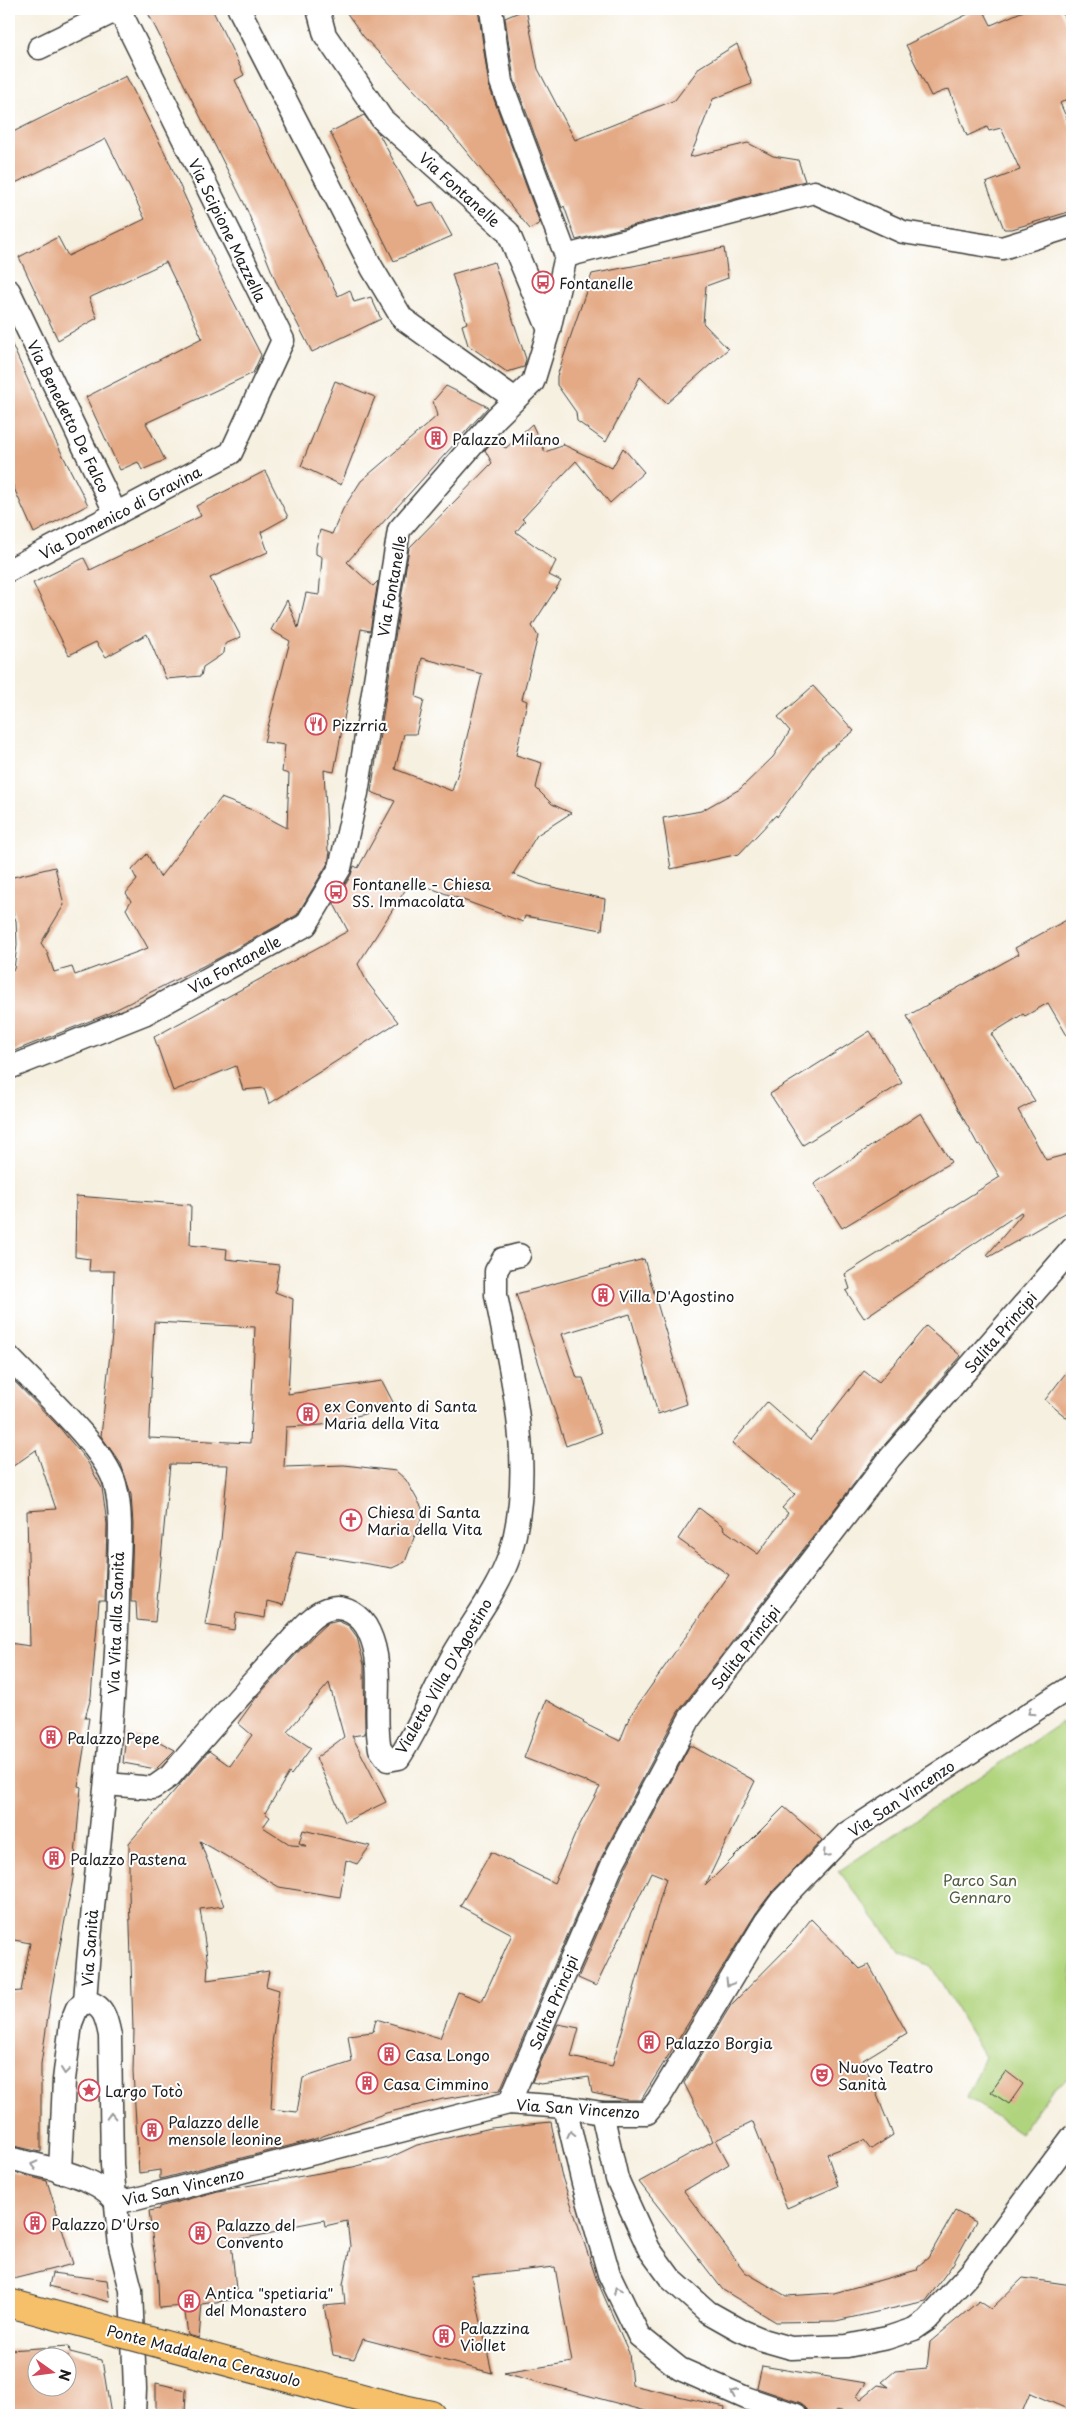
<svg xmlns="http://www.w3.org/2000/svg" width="1081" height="2424" font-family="'Playpen Sans',sans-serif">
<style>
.green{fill:#b0d47d;stroke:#66784c}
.building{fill:#e4aa86;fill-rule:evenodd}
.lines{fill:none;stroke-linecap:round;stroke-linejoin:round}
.street-casing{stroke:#3d3c39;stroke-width:25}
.primary-casing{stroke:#3d3c39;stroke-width:30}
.street{stroke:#fff;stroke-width:22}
.primary{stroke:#f6c06b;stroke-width:28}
.primary-bridge-casing{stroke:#3d3c39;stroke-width:30;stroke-linecap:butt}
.primary-bridge{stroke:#f6c06b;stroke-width:28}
.oneway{stroke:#999}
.labels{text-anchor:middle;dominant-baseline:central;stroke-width:4;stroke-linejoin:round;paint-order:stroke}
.street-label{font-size:15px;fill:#1c1c1c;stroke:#fff}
.poi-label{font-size:15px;fill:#1c1c1c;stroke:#fff;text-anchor:start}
.park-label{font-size:15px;fill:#505c3e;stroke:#fff}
</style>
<rect width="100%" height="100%" fill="#fff"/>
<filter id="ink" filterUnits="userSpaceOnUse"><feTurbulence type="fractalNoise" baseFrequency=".02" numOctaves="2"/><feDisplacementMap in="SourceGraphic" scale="10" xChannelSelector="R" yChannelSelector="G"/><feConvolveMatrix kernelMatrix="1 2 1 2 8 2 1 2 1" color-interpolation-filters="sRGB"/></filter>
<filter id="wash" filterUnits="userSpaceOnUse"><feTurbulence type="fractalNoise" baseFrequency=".0096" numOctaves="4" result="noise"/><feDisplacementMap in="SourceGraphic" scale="20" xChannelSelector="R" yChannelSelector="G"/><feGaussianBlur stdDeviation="1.12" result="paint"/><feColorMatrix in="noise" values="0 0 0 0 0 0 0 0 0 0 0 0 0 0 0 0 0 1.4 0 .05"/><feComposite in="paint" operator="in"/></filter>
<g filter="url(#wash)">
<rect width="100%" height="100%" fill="#f6f0e0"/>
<polygon class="green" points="1062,1722 1072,1748 1072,2075 1051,2091 1020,2133 967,2097 985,2057 931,1966 900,1952 839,1871"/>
<g id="blocks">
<g class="building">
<polygon points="146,9 212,9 244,75 235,80 338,296 350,290 354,302 371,297 381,319 312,352 276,282 245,205"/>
<polygon points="344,9 478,9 489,86 540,223 530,229 428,105 363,36"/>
<polygon points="526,9 538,69 575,140 675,100 700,67 737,44 752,84 713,99 690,157 748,143 773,156 798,160 805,181 576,240 564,206 562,208 514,79 505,18"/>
<polygon points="978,9 983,9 991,25 1028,9 1060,9 1072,34 1072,97 1060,103 1072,130 1072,211 1012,229 1004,229 986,183 1020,170 1001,128 989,131 987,127 967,136 949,89 931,96 906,45"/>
<polygon points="126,76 166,155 225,285 261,355 253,373 146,423 165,460 142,470 138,462 120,470 86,397 202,338 186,303 166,262 89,298 97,318 58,340 19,257 58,237 68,256 145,219 106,139 9,186 9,134"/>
<polygon points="364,115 379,134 418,206 433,202 452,236 394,261 330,132"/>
<polygon points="724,248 728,278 706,286 703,323 728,349 667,403 640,377 606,442 577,421 576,412 557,385 557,376 592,274"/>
<polygon points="494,262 526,359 524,367 507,372 468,345 462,325 467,323 452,274"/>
<polygon points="9,338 54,438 88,505 34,533 9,477"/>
<polygon points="335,381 375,397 341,485 301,466"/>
<polygon points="446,386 488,407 347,562 373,586 378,581 370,631 361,629 334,772 324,770 328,851 330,852 328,863 297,915 215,960 105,1015 9,1053 9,971 14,969 17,945 16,921 9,901 9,878 55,867 64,905 41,943 47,952 54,972 72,967 75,975 148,948 126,909 131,901 126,893 137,880 132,870 147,854 160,877 221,798 255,811 287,828 289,774 282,772 285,745 264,742 290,641 271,630 287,600 298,628 306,593 319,595 322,557 316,554 316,547 320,530 332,534 343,509 361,481 437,416 433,401"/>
<path d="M532,424L545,452L564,445L562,444L612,468L623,448L644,472L610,503L576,461L522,519L525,521L516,532L556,561L549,575L561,581L532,626L538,636L522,699L527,701L516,755L542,763L536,788L552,804L571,813L537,835L513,874L539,884L605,899L602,930L525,916L523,922L411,881L358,964L367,982L398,1022L269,1104L264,1088L243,1090L236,1066L173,1091L154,1037L348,931L334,904L351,875L354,866L358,868L395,801L371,792L409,548L492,463L485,450L493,441L506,448ZM422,658L482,674L460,766L452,791L395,769L404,734H416L424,700L416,697Z"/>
<polygon points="265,471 288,517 261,532 268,552 210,578 241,637 225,644 224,653 203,667 201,676 166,679 147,634 106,657 96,642 69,655 33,583 84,558 90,570 201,516 196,506"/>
<polygon points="813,686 854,731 821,757 777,817 776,815 739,854 671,869 663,818 701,811 740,789 773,757 790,731 778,717"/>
<polygon points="1072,917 1072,1044 1048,1003 1025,1016 1023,1014 991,1034 1035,1101 1018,1110 1046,1160 1072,1153 1072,1209 989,1257 987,1255 1022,1214 1021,1212 864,1318 846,1291 850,1289 845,1274 1000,1177 980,1144 978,1145 907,1016 1019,954 1015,948"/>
<polygon points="870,1031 902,1083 803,1145 770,1094"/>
<polygon points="921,1113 951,1162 842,1228 814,1184"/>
<path d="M76,1196L191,1205L190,1245L227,1249L226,1259L279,1265L275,1292L293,1299L288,1394L382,1381L395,1406L322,1425L286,1427L284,1467L344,1465L396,1471L406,1480L422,1508V1516L405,1562L392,1568L296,1552L283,1605L267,1601L265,1618L236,1613L234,1630L205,1625L221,1540L228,1465L170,1464L155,1622L137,1620L136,1602H131L133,1524L131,1494L121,1464L101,1436L112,1335L114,1271H89L90,1259L75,1257ZM154,1322L255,1327L250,1443L149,1438Z"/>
<polygon points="644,1259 687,1404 658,1414 630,1314 562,1334 577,1378 583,1378 601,1433 566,1446 516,1294"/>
<polygon points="926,1326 961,1356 880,1450 678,1712 602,1856 500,2090 443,2099 386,2113 312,2140 160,2179 160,2170 139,2173 133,2072 134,2029 133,2030 129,1891 129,1843 209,1751 230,1766 252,1735 238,1723 256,1698 313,1636 326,1624 338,1621 349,1626 357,1637 364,1665 365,1734 352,1736 386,1802 345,1822 316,1758 344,1737 329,1683 287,1732 311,1748 291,1775 289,1773 265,1813 270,1817 263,1827 291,1845 307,1846 299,1843 303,1830 370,1846 357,1864 346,1860 340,1897 279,1887 200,1841 224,1906 200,1909 208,1964 207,1980 269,1971 266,1986 279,1990 272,2044 274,2062 271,2109 297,2112 303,2078 352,2062 348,2035 373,2032 376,2019 440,2038 458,1992 482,2001 512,1934 460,1906 491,1852 554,1883 577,1830 600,1787 524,1758 546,1700 584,1721 583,1723 620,1741 630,1716 729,1575 678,1539 699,1508 724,1527 723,1529 758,1554 788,1513 782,1508 795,1494 732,1443 767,1402 810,1440 864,1371 879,1382"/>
<polygon points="1072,1365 1072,1422 1045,1400"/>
<polygon points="9,1376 59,1427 87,1461 102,1488 107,1524 105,1601 99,1601 91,1697 85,1718 89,1718 78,1786 81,1787 73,1878 52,1988 41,2064 41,2152 9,2145 9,1992 21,1991 30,1943 9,1939 9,1643 30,1646 27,1511 56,1509 36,1450 9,1469"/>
<polygon points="126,1734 154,1739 175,1750 156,1769 123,1763"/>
<polygon points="690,1745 755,1781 705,1886 784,1807 822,1840 772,1892 756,1913 641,2100 627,2100 592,2093 589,2077 541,2084 532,2082 558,2024 579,2028 571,2057 612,2066 666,1878 651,1872 596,1986 578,1978 626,1867"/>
<polygon points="811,1919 860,1969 869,1965 907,2033 863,2060 893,2135 871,2149 864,2140 827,2154 838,2186 787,2208 753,2122 716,2140 729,2164 684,2191 745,2272 786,2296 834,2293 917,2270 918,2266 928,2258 955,2211 976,2222 953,2264 926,2301 836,2321 776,2322 723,2290 639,2182 713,2141 684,2083 731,2005 793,1942"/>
<polygon points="1006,2071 1023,2084 1009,2104 991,2092"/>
<polygon points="551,2122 561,2174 596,2278 629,2353 632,2385 725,2407 724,2415 661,2415 504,2373 572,2362 555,2267 471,2276 492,2373 363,2339 354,2359 333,2355 324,2306 345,2304 343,2285 350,2246 347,2221 325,2226 324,2220 282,2228 282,2231 231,2241 237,2299 202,2304 199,2338 188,2335 184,2306 159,2308 158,2283 149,2211 159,2209 159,2207 218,2191 353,2167 389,2158 417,2145 491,2128"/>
<polygon points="9,2171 47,2181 73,2264 9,2280"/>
<polygon points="52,2273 107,2280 110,2302 49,2286"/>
<polygon points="1023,2278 1072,2285 1072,2411 1030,2393 1021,2415 842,2415 846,2412 836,2410 835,2415 809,2415 806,2407 801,2403 757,2388 762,2366 866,2383 857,2396 861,2399 878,2385 889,2387 882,2382 895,2371 927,2368 930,2342 979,2301 991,2309"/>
<path d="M69,2346L70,2352L102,2360L111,2415H9V2350ZM38,2356H68V2386H38Z"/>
<polygon points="156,2383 186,2390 185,2415 156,2415"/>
</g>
</g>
</g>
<g filter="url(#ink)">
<use href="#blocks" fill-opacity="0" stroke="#3d3c39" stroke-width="1"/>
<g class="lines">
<g class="street-casing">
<g id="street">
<polyline points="239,9 372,268 402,318 515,399"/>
<polyline points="318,9 325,35 382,119 508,232 549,330"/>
<polyline points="39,48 119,9"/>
<polyline points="566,256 814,192 903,232 1002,248 1072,226"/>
<polyline points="9,291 116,514"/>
<polyline points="9,570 231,453 283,340 119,9"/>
<polyline points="9,1068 144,1014 306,925 340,868 357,793 399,530 496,418 533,382 549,330 566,256 501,82 491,9"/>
<path d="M9,1357C36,1386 105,1448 115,1484C124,1517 118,1558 118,1593C116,1730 94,1866 85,2002"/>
<path d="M107,1784L153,1788L170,1776C207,1733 245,1690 284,1648C296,1636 309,1616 326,1610C344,1603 362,1616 369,1632C386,1668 372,1711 380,1749L388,1760L399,1758C420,1726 434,1690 452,1657C471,1623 498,1591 510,1554C536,1468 512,1380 496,1295V1271L503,1259L519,1255"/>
<path d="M85,2002C104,2003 107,2021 110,2036L112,2165L120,2246L131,2290L135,2389L134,2415"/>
<polyline points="509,2103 614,1861 690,1718 890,1458 1072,1249"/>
<polyline points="565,2107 583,2183 609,2274 639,2336 680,2369 746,2398 796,2415"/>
<polyline points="602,2113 617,2179 649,2249 671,2279 708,2312 740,2330 763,2340 791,2348 847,2346 887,2338 914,2329 927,2320 970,2273 1072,2137"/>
<path d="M9,2158C38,2166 99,2175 116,2202"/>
<polyline points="60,2172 64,2080 71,2023 77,2008 85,2002"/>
<polyline points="116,2202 136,2199 509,2103 565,2107 602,2113 647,2113 658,2100 766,1921 781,1901 847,1833 1072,1686"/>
</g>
</g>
<g class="primary-casing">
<polyline id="primary" points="399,2408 431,2415"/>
</g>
<use href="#street" class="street"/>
<use href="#primary" class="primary"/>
<g class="primary-bridge-casing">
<polyline id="primary-bridge" points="9,2303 399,2408"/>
</g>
<use href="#primary-bridge" class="primary-bridge"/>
</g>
<defs><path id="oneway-chevron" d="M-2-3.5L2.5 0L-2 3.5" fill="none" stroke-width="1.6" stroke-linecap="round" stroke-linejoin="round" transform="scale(1.25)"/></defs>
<g class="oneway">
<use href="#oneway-chevron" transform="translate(1031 1712) rotate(147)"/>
<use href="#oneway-chevron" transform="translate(826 1854) rotate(134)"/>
<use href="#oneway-chevron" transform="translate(729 1983) rotate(121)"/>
<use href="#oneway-chevron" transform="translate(65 2071) rotate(97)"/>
<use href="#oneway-chevron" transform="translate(111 2116) rotate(-91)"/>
<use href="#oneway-chevron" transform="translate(571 2134) rotate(-103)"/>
<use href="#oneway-chevron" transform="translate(34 2165) rotate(-166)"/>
<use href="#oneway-chevron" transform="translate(617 2290) rotate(-116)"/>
<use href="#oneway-chevron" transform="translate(734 2393) rotate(-156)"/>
</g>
</g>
<defs>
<g id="bus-ring" transform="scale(1.125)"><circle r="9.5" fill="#fff" stroke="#d1495b" stroke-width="1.5"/><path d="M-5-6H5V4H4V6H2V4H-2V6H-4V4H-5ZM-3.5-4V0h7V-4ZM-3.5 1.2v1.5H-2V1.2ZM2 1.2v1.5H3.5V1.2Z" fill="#d1495b"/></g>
<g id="building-ring" transform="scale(1.125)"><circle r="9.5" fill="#fff" stroke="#d1495b" stroke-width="1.5"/><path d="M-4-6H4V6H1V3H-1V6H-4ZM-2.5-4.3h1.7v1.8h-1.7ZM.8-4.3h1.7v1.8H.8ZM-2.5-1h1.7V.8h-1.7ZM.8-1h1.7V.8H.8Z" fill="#d1495b"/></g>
<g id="restaurant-ring" transform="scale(1.125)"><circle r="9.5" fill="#fff" stroke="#d1495b" stroke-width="1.5"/><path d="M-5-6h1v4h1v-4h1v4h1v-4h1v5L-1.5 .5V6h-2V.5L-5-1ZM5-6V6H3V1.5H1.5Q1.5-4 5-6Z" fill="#d1495b"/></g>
<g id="church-ring" transform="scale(1.125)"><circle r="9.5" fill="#fff" stroke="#d1495b" stroke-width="1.5"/><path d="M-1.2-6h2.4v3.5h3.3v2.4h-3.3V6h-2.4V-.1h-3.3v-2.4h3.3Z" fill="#d1495b"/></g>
<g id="theatre-ring" transform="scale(1.125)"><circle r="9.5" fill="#fff" stroke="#d1495b" stroke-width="1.5"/><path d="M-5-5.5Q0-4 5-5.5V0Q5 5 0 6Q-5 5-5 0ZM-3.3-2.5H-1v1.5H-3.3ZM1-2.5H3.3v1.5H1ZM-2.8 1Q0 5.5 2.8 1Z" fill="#d1495b"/></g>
<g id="sight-ring" transform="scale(1.125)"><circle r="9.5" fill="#fff" stroke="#d1495b" stroke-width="1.5"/><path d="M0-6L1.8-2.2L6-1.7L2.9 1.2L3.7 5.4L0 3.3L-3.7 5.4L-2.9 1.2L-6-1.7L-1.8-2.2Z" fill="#d1495b"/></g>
</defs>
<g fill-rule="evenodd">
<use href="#bus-ring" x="543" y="282"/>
<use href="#building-ring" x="436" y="438"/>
<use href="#restaurant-ring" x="316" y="724"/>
<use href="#bus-ring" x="336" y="892"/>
<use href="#building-ring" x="603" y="1295"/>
<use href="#building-ring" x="308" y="1414"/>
<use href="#church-ring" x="351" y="1520"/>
<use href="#building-ring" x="51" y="1737"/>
<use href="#building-ring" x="54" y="1858"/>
<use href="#building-ring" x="649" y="2042"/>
<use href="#building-ring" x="389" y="2054"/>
<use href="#theatre-ring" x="822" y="2075"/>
<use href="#building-ring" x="367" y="2083"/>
<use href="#sight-ring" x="89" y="2090"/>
<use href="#building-ring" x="152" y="2130"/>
<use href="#building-ring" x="35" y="2223"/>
<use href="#building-ring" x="200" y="2233"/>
<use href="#building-ring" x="189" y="2301"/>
<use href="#building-ring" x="444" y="2336"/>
</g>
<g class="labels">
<g class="street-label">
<text transform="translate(460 189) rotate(42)">Via Fontanelle</text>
<text transform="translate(228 230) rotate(64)">Via Scipione Mazzella</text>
<text transform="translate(69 416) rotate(64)">Via Benedetto De Falco</text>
<text transform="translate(120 512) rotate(-28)">Via Domenico di Gravina</text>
<text transform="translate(391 586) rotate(-80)">Via Fontanelle</text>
<text transform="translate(234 964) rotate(-29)">Via Fontanelle</text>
<text transform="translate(1000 1332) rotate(-49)">Salita Principi</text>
<text transform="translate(115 1623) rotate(-88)">Via Vita alla Sanità</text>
<text transform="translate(745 1647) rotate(-52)">Salita Principi</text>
<text transform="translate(443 1676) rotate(-60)">Vialetto Villa D'Agostino</text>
<text transform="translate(901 1798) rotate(-34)">Via San Vincenzo</text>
<text transform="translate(89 1948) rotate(-86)">Via Sanità</text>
<text transform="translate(553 2002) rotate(-67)">Salita Principi</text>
<text transform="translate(578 2108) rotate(4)">Via San Vincenzo</text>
<text transform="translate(183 2186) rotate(-13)">Via San Vincenzo</text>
<text transform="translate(204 2355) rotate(15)">Ponte Maddalena Cerasuolo</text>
</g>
<g class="poi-label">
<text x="559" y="282">Fontanelle</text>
<text x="452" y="438">Palazzo Milano</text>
<text x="332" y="724">Pizzrria</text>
<text x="352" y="883">Fontanelle - Chiesa<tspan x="352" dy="17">SS. Immacolata</tspan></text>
<text x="619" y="1295">Villa D'Agostino</text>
<text x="324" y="1405">ex Convento di Santa<tspan x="324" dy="17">Maria della Vita</tspan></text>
<text x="367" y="1511">Chiesa di Santa<tspan x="367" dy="17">Maria della Vita</tspan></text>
<text x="67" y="1737">Palazzo Pepe</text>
<text x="70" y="1858">Palazzo Pastena</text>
<text x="665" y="2042">Palazzo Borgia</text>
<text x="405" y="2054">Casa Longo</text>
<text x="838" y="2066">Nuovo Teatro<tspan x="838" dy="17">Sanità</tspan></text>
<text x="383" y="2083">Casa Cimmino</text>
<text x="105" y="2090">Largo Totò</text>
<text x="168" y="2121">Palazzo delle<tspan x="168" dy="17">mensole leonine</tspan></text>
<text x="51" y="2223">Palazzo D'Urso</text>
<text x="216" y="2224">Palazzo del<tspan x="216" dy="17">Convento</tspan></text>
<text x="205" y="2292">Antica "spetiaria"<tspan x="205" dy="17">del Monastero</tspan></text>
<text x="460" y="2327">Palazzina<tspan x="460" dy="17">Viollet</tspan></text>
</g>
<g class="park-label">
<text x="980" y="1879">Parco San<tspan x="980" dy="17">Gennaro</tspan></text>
</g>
</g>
<rect width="1081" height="2424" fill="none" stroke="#fff" stroke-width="30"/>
<g transform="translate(52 2372) rotate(104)"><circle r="24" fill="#ffffff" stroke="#a4a4a4"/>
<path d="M0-4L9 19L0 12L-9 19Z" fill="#d1495b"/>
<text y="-8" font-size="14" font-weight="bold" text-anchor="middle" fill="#1c1c1c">N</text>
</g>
</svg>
